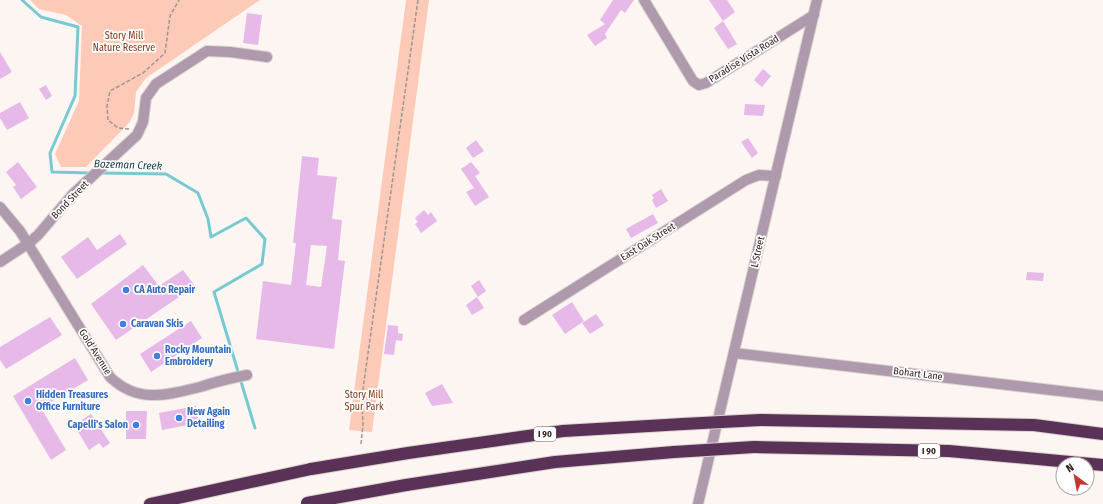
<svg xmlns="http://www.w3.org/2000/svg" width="1103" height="504" font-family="'Fira Sans Condensed',sans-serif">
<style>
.green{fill:#fccab7}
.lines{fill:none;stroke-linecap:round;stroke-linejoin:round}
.stream{stroke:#77cad1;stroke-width:3}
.building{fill:#e7b9e9;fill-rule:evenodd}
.minor-casing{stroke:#dbd2cf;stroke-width:12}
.highway-casing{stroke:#dbd2cf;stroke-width:14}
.path{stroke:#9f9590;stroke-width:1.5;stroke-dasharray:4 2;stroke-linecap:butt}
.minor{stroke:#ae99ad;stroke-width:10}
.highway{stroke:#5a3258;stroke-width:12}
.highway-bridge-casing{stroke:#dbd2cf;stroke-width:14;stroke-linecap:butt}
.highway-bridge{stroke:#5a3258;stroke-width:12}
.shop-dot{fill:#3f7fe0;stroke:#fff;stroke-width:1.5}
.labels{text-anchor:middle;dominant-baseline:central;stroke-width:3.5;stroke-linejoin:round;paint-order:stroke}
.shield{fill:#fff;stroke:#6b615d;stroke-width:1}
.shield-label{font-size:9px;font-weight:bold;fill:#2b1d17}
.park-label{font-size:10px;fill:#813717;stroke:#fff}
.street-label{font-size:10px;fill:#2b1d17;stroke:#fff}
.shop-label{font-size:10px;font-weight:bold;fill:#366cbe;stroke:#fff;text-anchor:start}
.water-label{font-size:11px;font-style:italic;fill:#133b3e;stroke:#fff}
</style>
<rect width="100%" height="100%" fill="#fdf5f2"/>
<g class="green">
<polygon points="30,0 260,0 146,78 136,92 134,113 129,123 86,167 61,167 55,154 79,101 82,26 66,15 39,9"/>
<polygon points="406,0 429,0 372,432 349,430"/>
</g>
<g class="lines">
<g class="stream">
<polyline points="22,0 41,17 78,27 75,96 50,153 52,172 91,173"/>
<polyline points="101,173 166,174 198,193 208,219 211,237 246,218 265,239 262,264 214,292 255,428"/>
</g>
</g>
<g class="building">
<polygon points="613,0 634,0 625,13 621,10 605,34 607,38 595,46 587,35 605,24 600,20"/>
<polygon points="709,0 727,0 735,12 723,21"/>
<polygon points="247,13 262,15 258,45 243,43"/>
<polygon points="723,21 737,44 728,49 714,28"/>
<polygon points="0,52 12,72 0,79"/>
<polygon points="763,69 771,76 762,87 754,80"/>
<polygon points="46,85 52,96 46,100 39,89"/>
<polygon points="20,102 29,118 7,130 0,118 0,113"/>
<polygon points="745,104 765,105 763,116 744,115"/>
<polygon points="748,138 758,153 752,158 741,142"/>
<polygon points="476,140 484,151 473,158 466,148"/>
<path d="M302,156L319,158L317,175L337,177L332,219L342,220L338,260L345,261L334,349L256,339L263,281L291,285L296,243H293ZM311,245L327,246L321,287L306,285Z"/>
<polygon points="18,162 37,187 21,199 13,187 16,185 6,172"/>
<polygon points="471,162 480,173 475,176 489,197 475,206 466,192 474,188 461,169"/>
<polygon points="661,189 668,201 656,208 652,200 654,198 652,195"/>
<polygon points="424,210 428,215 431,212 437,221 421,233 415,224 418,222 415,218"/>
<polygon points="653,214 658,223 631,238 626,229"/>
<polygon points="120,234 127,244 77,279 61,257 88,237 97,250"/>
<polygon points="143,265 159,286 183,270 195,286 116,340 91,304"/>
<polygon points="1027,272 1044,273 1043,281 1026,280"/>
<polygon points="479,280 486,291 478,297 471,286"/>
<polygon points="477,297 484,308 472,315 466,305"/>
<polygon points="572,302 584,321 565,334 552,315"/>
<polygon points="596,314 604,325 590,334 582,323"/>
<polygon points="50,317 62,335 6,369 0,360 0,347"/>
<polygon points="191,321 202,338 151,372 140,354"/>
<polygon points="388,325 398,326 398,333 403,334 402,341 396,340 394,355 384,354"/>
<polygon points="75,358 88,380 41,408 66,450 51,460 13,396"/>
<polygon points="442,384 453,403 432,406 425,393"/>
<polygon points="196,406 199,423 162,430 159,413"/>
<polygon points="126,411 147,411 146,439 126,439"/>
<polygon points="91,414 110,443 103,448 99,443 89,450 74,425"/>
</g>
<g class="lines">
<g class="minor-casing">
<g id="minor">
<polyline points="644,0 693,81 699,85 706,83 814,15"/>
<path d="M0,207L20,231L110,377C138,404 167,395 200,387C215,382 231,378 247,375"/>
<polyline points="0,262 29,243 38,235 73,194 137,135 143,122 146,98 156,84 207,51 230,52 267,57"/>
<polyline points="524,320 746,180 759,175 776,176"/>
<polyline points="734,353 1103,396"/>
<polyline points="698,504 817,0"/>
</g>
</g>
<g class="highway-casing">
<g id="highway">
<polyline points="760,420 1034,425 1103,434"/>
<polyline points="754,447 949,451 1103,465"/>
<polyline points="408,453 563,431 683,424"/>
<polyline points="406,485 555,462 674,452"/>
<polyline points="150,504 311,469"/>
</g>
</g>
<g class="path">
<polyline points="129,129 118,128 108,120 107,106 110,91 143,73 165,53 170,16 179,0"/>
<polyline points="361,444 363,425 362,403 363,389 418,0"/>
</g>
<use href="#minor" class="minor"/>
<use href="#highway" class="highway"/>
<g class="highway-bridge-casing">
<g id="highway-bridge">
<polyline points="683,424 760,420"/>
<polyline points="674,452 754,447"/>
<polyline points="311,469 408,453"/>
<polyline points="307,503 406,485"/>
</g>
</g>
<use href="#highway-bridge" class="highway-bridge"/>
</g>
<g class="shop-dot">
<circle cx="126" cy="290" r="4"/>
<circle cx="123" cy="324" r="4"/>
<circle cx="157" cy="356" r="4"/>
<circle cx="28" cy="401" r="4"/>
<circle cx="179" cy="418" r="4"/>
<circle cx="136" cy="425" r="4"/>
</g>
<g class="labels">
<g class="shield">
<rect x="534" y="427" width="22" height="14" rx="3"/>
<rect x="918" y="444" width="22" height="14" rx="3"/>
</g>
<g class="shield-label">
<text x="545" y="434">I 90</text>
<text x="929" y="451">I 90</text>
</g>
<g class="park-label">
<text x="124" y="36">Story Mill<tspan x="124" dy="12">Nature Reserve</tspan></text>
<text x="364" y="395">Story Mill<tspan x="364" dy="12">Spur Park</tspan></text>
</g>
<g class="street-label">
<text transform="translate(744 59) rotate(-32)">Paradise Vista Road</text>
<text transform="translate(70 200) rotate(-46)">Bond Street</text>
<text transform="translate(648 242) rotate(-32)">East Oak Street</text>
<text transform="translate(758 252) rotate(-77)">L Street</text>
<text transform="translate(95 352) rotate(58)">Gold Avenue</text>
<text transform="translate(918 374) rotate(7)">Bohart Lane</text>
</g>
<g class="shop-label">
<text x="134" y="290">CA Auto Repair</text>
<text x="131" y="324">Caravan Skis</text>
<text x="165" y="350">Rocky Mountain<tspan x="165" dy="12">Embroidery</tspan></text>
<text x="36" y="395">Hidden Treasures<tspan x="36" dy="12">Office Furniture</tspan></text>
<text x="187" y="412">New Again<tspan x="187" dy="12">Detailing</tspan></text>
<text x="128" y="425" text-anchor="end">Capelli's Salon</text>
</g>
<g class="water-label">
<text transform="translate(128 165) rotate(2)">Bozeman Creek</text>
</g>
</g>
<g transform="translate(1075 476) rotate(328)"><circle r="19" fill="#ffffff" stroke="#aaa5a2"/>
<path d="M0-3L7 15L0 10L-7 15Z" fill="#c63834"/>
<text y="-6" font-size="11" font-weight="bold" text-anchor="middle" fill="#2b1d17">N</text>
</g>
</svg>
